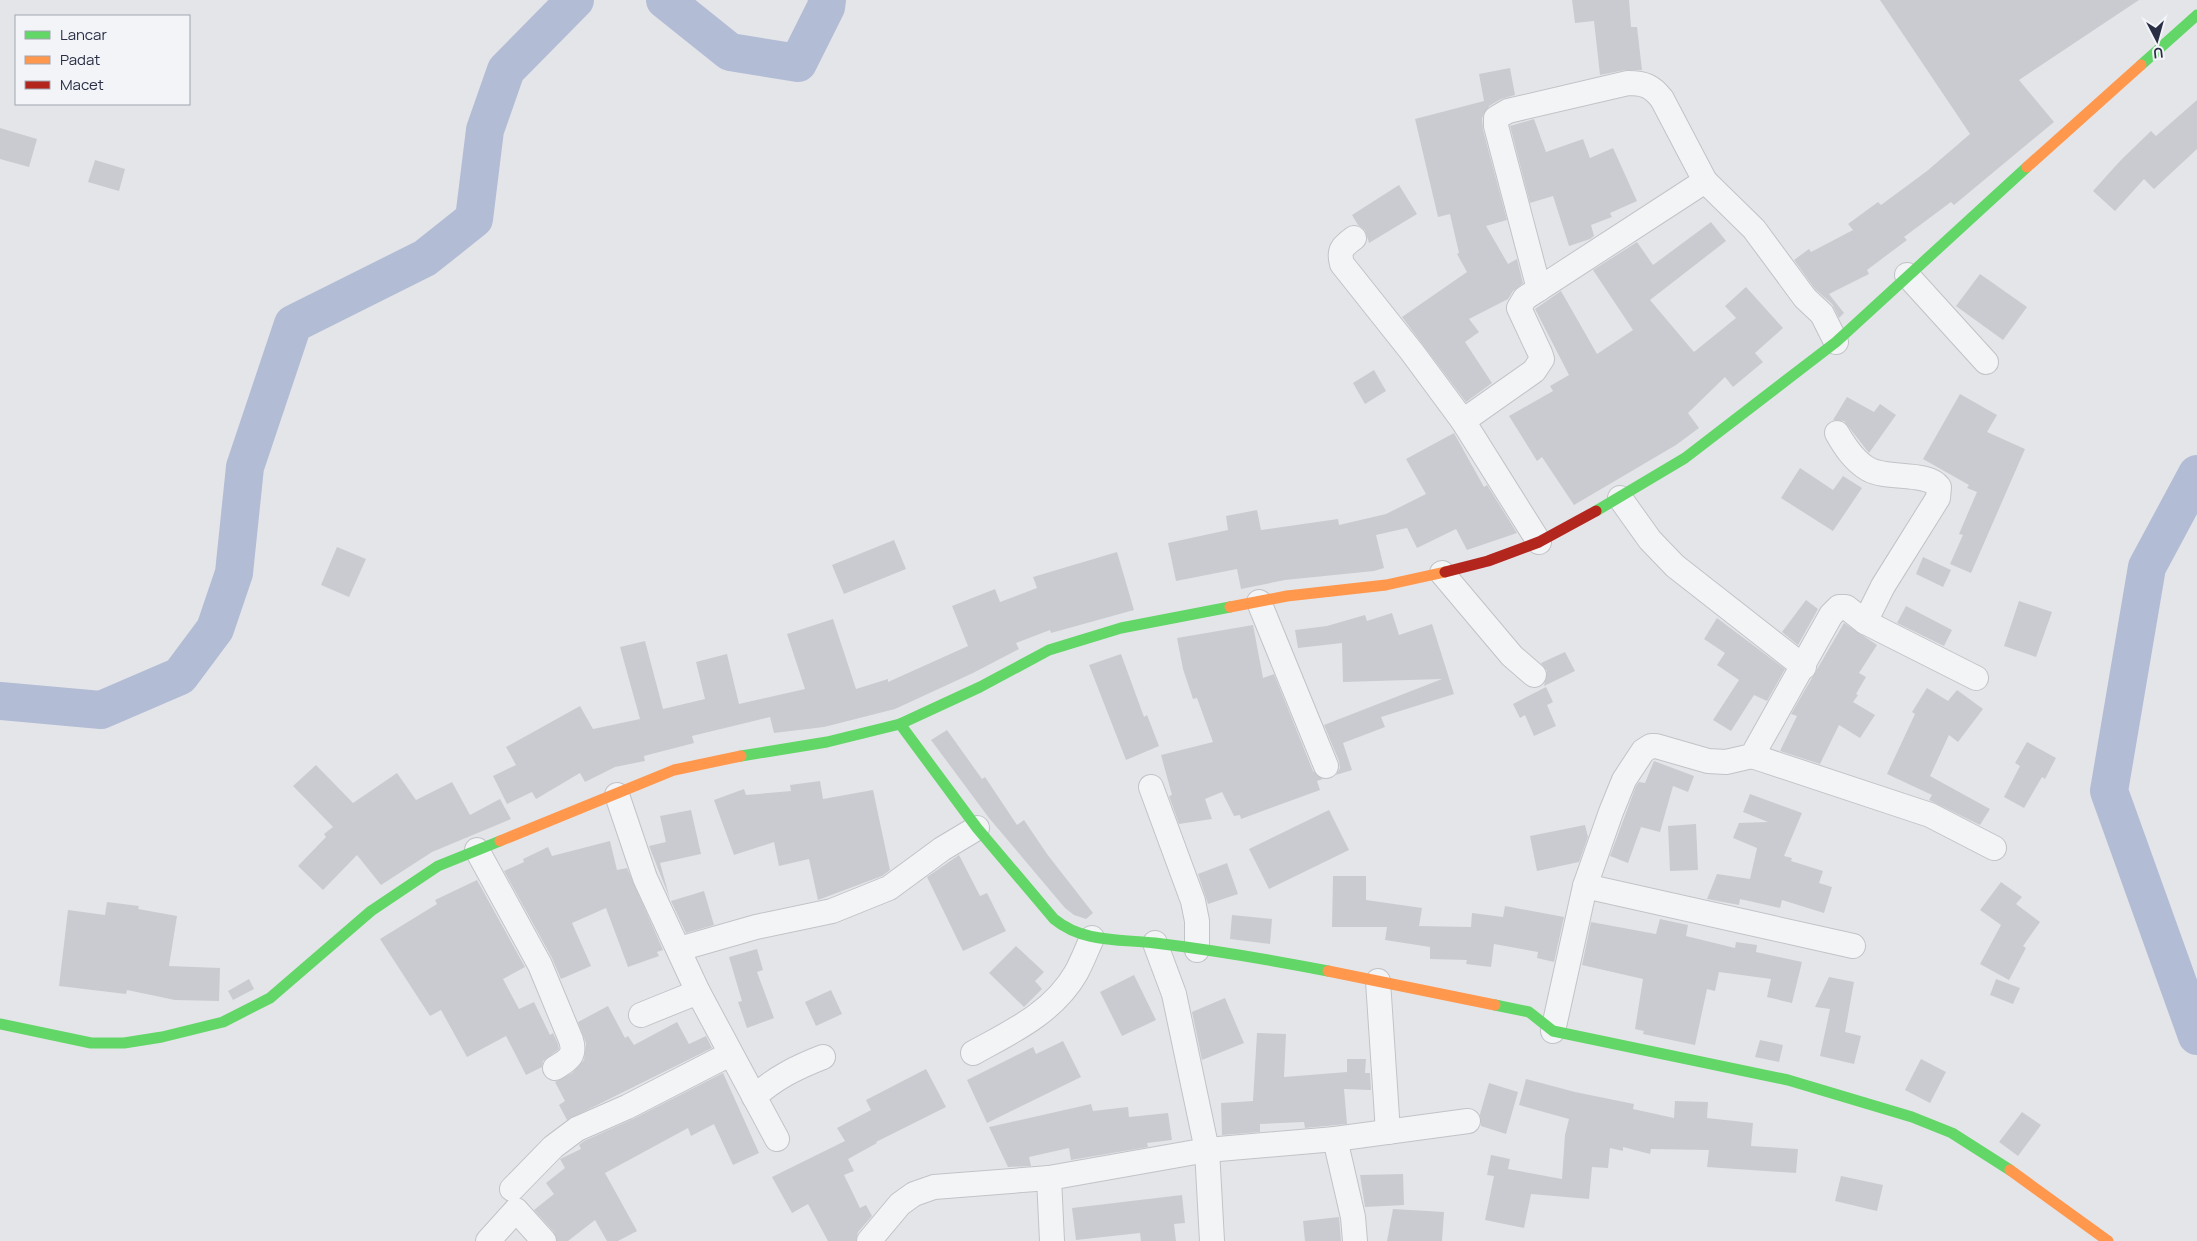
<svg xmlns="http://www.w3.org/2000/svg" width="2197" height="1241" font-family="Manrope,sans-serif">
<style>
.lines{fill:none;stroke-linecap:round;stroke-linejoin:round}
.river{stroke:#b2bcd5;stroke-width:38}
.building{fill:#cacbd0}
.street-casing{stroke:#c2c3c7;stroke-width:26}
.street{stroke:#f3f4f6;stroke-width:24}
.fast{stroke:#63d668;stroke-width:11}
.slow{stroke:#ff974d;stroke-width:11}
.jam{stroke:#b3261e;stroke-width:11}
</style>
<rect width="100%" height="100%" fill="#e4e5e9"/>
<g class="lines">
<g class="river">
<polyline points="665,0 730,52 798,63 826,7 827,0"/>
<polyline points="2197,474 2147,567 2109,791 2197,1036"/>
<polyline points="0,701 101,710 180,676 215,629 234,573 245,467 293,324 425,258 474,219 485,130 506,70 575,0"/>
</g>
</g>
<g class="building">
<polygon points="1572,0 1629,0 1631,27 1637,27 1642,70 1625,70 1600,75 1594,21 1575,23"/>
<polygon points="1880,0 2139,0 2019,80 2054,122 1954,205 1951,202 1904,237 1907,240 1867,270 1869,274 1829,294 1844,313 1839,318 1832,304 1815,289 1794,260 1809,249 1811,252 1853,230 1848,224 1878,202 1881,205 1927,171 1970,134"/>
<polygon points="1510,68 1515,95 1501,99 1489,106 1482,118 1483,130 1507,220 1486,226 1508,264 1517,259 1523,283 1513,291 1508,299 1469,319 1479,332 1465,342 1492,383 1466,402 1402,317 1467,272 1457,254 1459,253 1450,214 1438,217 1415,119 1484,101 1479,74"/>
<polygon points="2197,100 2197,149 2154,189 2144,179 2115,211 2093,191 2120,161 2151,131 2156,136"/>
<polygon points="1534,119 1546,152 1583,139 1590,158 1613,148 1637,201 1610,213 1612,217 1591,225 1594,236 1590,239 1569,246 1553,196 1530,203 1510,126"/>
<polygon points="0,128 37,139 29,167 0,159"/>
<polygon points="95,160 125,169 119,191 88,182"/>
<polygon points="1399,185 1417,214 1369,243 1365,230 1358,225 1352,215"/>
<polygon points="1711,222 1726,241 1650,300 1694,352 1736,318 1725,306 1746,287 1783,328 1755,353 1763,362 1733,387 1725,377 1688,413 1699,428 1676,445 1574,505 1542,457 1537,461 1509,416 1553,391 1550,386 1569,375 1535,309 1561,291 1597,354 1633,330 1593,270 1637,242 1653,265"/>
<polygon points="1980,274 2027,307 2003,340 1956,306"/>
<polygon points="1374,370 1386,391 1365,404 1353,383"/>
<polygon points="1960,394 1997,415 1987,432 2025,449 1971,573 1950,564 1963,535 1959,534 1977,492 1967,488 1969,485 1923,459"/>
<polygon points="1847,397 1874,412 1880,404 1896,415 1869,453 1844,421 1833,420"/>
<polygon points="1454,433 1484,487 1487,485 1517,533 1467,550 1456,529 1417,548 1407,528 1376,535 1384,568 1374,571 1285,580 1241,589 1237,569 1176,581 1168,543 1228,530 1226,516 1257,510 1261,530 1338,519 1339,525 1386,514 1426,494 1406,459"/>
<polygon points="1800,468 1833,490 1843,476 1862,488 1833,531 1781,498"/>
<polygon points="894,540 906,569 844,594 832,565"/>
<polygon points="337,547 366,559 349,597 321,585"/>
<polygon points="1117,552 1134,610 1051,633 1050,630 1016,643 1019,649 973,673 895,709 824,727 774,733 770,717 692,736 694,743 644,756 645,761 615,767 585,782 580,773 536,799 532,792 507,804 493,776 516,765 506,747 580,706 593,729 640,719 620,647 645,641 663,709 705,699 696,662 727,654 739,704 805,689 787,634 833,619 856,689 888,679 888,682 968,646 952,606 995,589 1000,602 1037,588 1033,577"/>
<polygon points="1923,557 1951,570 1943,587 1916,574"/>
<polygon points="1806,600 1818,609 1798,645 1782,632"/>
<polygon points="2019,601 2052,612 2036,657 2004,646"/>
<polygon points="1906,606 1952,630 1944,646 1897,623"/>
<polygon points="1392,613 1399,635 1432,624 1454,694 1381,717 1385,727 1343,743 1352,770 1336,775 1340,768 1339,761 1324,725 1442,679 1343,682 1342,643 1298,648 1295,630 1327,626 1365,615 1367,621"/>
<polygon points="1717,618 1785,669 1767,701 1754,695 1731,731 1713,720 1739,680 1717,665 1725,653 1704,639"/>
<polygon points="1844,623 1877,645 1859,673 1866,677 1856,694 1858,695 1853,702 1875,715 1860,738 1839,725 1820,764 1780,751 1797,716 1791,714"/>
<polygon points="1253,625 1263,678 1274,674 1313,771 1323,779 1317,781 1320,790 1241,819 1240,815 1234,816 1222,792 1205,799 1212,819 1179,824 1169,796 1172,795 1161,755 1213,742 1197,698 1193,699 1183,669 1177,638"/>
<polygon points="1565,652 1575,671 1544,686 1547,671 1541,663"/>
<polygon points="1121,654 1144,717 1147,715 1159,746 1126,760 1089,665"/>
<polygon points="1546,687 1553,702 1547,705 1556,726 1534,736 1525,715 1520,718 1513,704"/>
<polygon points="1927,688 1948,701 1957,690 1983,709 1958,742 1949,735 1930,776 1990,809 1980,825 1929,800 1932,795 1887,774 1915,714 1912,712"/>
<polygon points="947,730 982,779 985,777 1017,825 1024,820 1047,854 1093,913 1086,919 1074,915 1065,908 989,818 931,740"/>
<polygon points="2027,742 2056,758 2045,779 2042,777 2024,808 2004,797 2020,766 2015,763"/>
<polygon points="1654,761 1694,776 1688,792 1673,786 1660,832 1641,827 1628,863 1610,856 1636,786 1639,782 1645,783"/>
<polygon points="316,765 353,803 397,773 416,800 452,782 470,815 500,799 511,819 432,852 381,885 357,855 323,890 298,866 326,837 324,834 333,827 293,786"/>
<polygon points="820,781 823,799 873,790 890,870 882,876 818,900 809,859 779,866 774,842 734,855 714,800 744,789 746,795 791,791 790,785"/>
<polygon points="1750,794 1802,813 1784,856 1792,858 1791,861 1823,871 1819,883 1832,887 1824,913 1782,900 1780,908 1740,899 1739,905 1707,899 1717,874 1750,879 1757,848 1733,838 1739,823 1768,822 1743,812"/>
<polygon points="691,810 701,854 660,863 670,899 649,846 666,842 660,816"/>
<polygon points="1329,810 1349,850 1269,889 1249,849"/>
<polygon points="1696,824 1698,870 1670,871 1668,826"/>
<polygon points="1585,825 1588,837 1579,862 1537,871 1530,836"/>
<polygon points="610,841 617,870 627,868 663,950 657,952 659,956 628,967 606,908 572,923 591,966 561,979 552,958 504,871 524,862 523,859 548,847 552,856"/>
<polygon points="959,855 980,896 987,893 1006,931 963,951 927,877"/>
<polygon points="1227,863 1238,894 1208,904 1198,874"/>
<polygon points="1333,876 1366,876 1366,900 1422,908 1419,926 1471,927 1472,913 1503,917 1505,906 1564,917 1554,962 1537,958 1538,952 1494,944 1491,967 1466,964 1467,960 1430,959 1430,947 1385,940 1387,927 1332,927"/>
<polygon points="477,880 525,967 503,979 519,1009 534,1002 550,1035 553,1033 558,1044 559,1049 543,1061 542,1067 526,1075 506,1036 467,1057 441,1010 430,1016 380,939 437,904 435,900"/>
<polygon points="2001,882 2022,897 2016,904 2040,922 2023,946 2026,948 2009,980 1980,964 2001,925 1980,910"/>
<polygon points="704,891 714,925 686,933 671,901"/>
<polygon points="107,902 139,906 138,909 177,916 169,966 220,968 219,1001 175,1000 127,990 126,994 59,986 68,910 105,915"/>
<polygon points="1232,915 1272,919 1270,944 1230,939"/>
<polygon points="1660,919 1688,925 1686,936 1735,948 1736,942 1757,945 1756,952 1802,962 1792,1003 1767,997 1771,979 1719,972 1715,991 1707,989 1695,1045 1643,1034 1644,1031 1635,1029 1643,979 1582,965 1591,922 1656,934"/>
<polygon points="1016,946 1044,972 1035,981 1042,989 1024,1007 989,973"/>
<polygon points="757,949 763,970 757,972 774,1018 747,1028 738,1002 742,1001 729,957"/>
<polygon points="1134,975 1156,1020 1122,1036 1100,992"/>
<polygon points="1829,977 1854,982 1845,1032 1861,1036 1854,1064 1820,1056 1830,1009 1815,1007"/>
<polygon points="249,979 254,989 233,1000 228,991"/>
<polygon points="1996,979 2020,988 2013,1004 1990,995"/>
<polygon points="831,990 842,1014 816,1026 805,1002"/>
<polygon points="1225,998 1244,1043 1202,1060 1192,1012"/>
<polygon points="608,1006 625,1038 628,1036 634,1045 677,1022 689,1044 706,1036 712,1048 567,1120 559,1105 565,1101 555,1082 572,1073 584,1060 586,1043 578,1022"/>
<polygon points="1257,1033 1286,1034 1284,1077 1347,1072 1347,1059 1366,1059 1365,1073 1370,1073 1371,1090 1344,1089 1347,1124 1305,1128 1304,1122 1260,1124 1260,1132 1222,1135 1221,1103 1253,1101"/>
<polygon points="1760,1040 1783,1045 1779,1062 1755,1057"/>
<polygon points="1063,1041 1081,1077 987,1123 967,1080 1033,1047 1036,1054"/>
<polygon points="1921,1059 1946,1072 1930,1103 1905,1090"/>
<polygon points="926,1069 946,1107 876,1142 877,1143 848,1159 854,1171 844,1175 860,1208 866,1205 872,1216 858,1232 856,1241 828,1241 808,1204 792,1213 772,1177 845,1141 837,1128 871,1110 866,1100"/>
<polygon points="723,1073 759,1153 733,1165 714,1124 691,1136 688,1128 605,1173 637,1231 618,1241 607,1241 595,1220 568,1241 557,1241 554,1232 534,1210 554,1194 546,1183 565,1168 560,1159 581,1149 579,1145 584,1141 633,1119"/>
<polygon points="1526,1079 1575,1092 1634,1104 1633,1109 1674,1118 1675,1101 1708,1102 1707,1118 1753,1123 1751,1146 1798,1149 1796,1173 1707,1167 1709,1150 1651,1149 1650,1154 1623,1147 1623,1151 1610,1148 1608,1168 1592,1167 1589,1199 1531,1194 1524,1228 1485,1220 1494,1176 1487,1175 1491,1155 1510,1159 1508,1169 1562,1179 1565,1135 1569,1119 1519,1105"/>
<polygon points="1489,1083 1518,1092 1506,1134 1481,1126 1480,1114"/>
<polygon points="1091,1104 1093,1111 1128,1107 1129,1117 1168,1113 1172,1140 1147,1143 1148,1147 1071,1160 1069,1148 1029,1157 1031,1166 1008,1167 989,1127"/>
<polygon points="2022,1112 2041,1125 2018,1156 1999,1142"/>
<polygon points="1403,1174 1404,1205 1365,1207 1360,1175"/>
<polygon points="1841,1176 1883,1185 1877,1211 1835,1201"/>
<polygon points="1182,1195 1185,1223 1174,1224 1176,1241 1141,1241 1140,1233 1076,1240 1072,1208"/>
<polygon points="1393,1209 1444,1212 1442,1241 1387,1241"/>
<polygon points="1339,1217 1341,1241 1305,1241 1303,1221"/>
</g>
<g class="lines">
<g class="street-casing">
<g id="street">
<path d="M1354,238C1343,246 1338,250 1342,264L1412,352L1463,421"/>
<polyline points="1907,275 1986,362"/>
<path d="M1539,289L1496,126V118L1508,111L1628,83C1644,83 1652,86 1662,99L1705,181L1754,229L1805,298L1822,314L1836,342"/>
<polyline points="1620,498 1650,540 1675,566 1804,667"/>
<polyline points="1539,542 1463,421 1534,371 1542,359 1540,353 1519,308 1525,298 1705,181"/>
<polyline points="1442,573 1512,656 1534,675"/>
<polyline points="1259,602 1326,766"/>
<polyline points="1865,622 1976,678"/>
<polyline points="1752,756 1930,815 1994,848"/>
<polyline points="1151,787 1193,901 1197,921 1197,950"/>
<polyline points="617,795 645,878 698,992 777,1139"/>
<path d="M477,850L540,965L571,1040C576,1056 568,1060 555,1068"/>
<polyline points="1585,886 1853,946"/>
<polyline points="1155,943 1174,994 1207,1150 1212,1241"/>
<polyline points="679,949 756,927 832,911 889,888 942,849 977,828"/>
<polyline points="1378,981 1388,1132"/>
<polyline points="641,1015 698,992"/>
<path d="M1553,1031L1585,886L1611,812L1624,780L1643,751L1651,746H1656L1708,761L1726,762L1752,756L1831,615L1839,607H1846L1865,622L1883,586L1938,498L1939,487C1927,471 1887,480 1868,469C1854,461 1845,447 1837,433"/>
<path d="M973,1053C1011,1032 1053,1013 1076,973C1082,962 1087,949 1092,938"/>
<path d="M754,1097C775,1078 797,1067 823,1057"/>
<polyline points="1335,1139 1353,1217 1355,1241"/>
<polyline points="1049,1178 1052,1241"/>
<polyline points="512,1189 553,1147 577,1129 627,1107 730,1054"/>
<polyline points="488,1241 516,1210 544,1241"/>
<polyline points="869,1241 900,1204 914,1194 934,1187 1049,1178 1207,1150 1335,1139 1468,1121"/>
</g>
</g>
<use href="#street" class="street"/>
<g class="fast">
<polyline points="2141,65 2197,15"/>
<polyline points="1596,511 1685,458 1836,342 2027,167"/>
<path d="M900,724L977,828L1054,919C1083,943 1120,939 1155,943C1213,950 1271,960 1328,971"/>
<polyline points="741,756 827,742 900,724 980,687 1049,650 1121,628 1230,607"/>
<polyline points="1495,1005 1529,1012 1553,1031 1788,1080 1912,1117 1952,1133 2010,1170"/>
<polyline points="0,1024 91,1043 124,1043 162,1037 223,1022 270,998 371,911 438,866 500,841"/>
</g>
<g class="slow">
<polyline points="2027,167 2141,65"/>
<polyline points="1230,607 1287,596 1386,585 1445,572"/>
<polyline points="500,841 674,770 741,756"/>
<polyline points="1328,971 1495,1005"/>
<polyline points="2010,1170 2108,1241"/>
</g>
<polyline class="jam" points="1445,572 1488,561 1539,542 1596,511"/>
</g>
<rect x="15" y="15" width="175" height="90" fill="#f2f4f8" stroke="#a2a5b0"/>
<rect x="25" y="31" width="25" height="8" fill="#63d668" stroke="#a2a5b0"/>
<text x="60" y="40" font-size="15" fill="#292e44">Lancar</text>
<rect x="25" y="56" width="25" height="8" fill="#ff974d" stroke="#a2a5b0"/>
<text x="60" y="65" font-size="15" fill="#292e44">Padat</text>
<rect x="25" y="81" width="25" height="8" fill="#b3261e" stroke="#a2a5b0"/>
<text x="60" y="90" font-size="15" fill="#292e44">Macet</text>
<g transform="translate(2157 40) rotate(174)" stroke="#f2f4f8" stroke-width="4" paint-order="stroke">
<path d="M0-4L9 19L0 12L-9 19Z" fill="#292e44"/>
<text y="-8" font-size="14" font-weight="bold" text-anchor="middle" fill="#292e44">U</text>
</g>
</svg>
